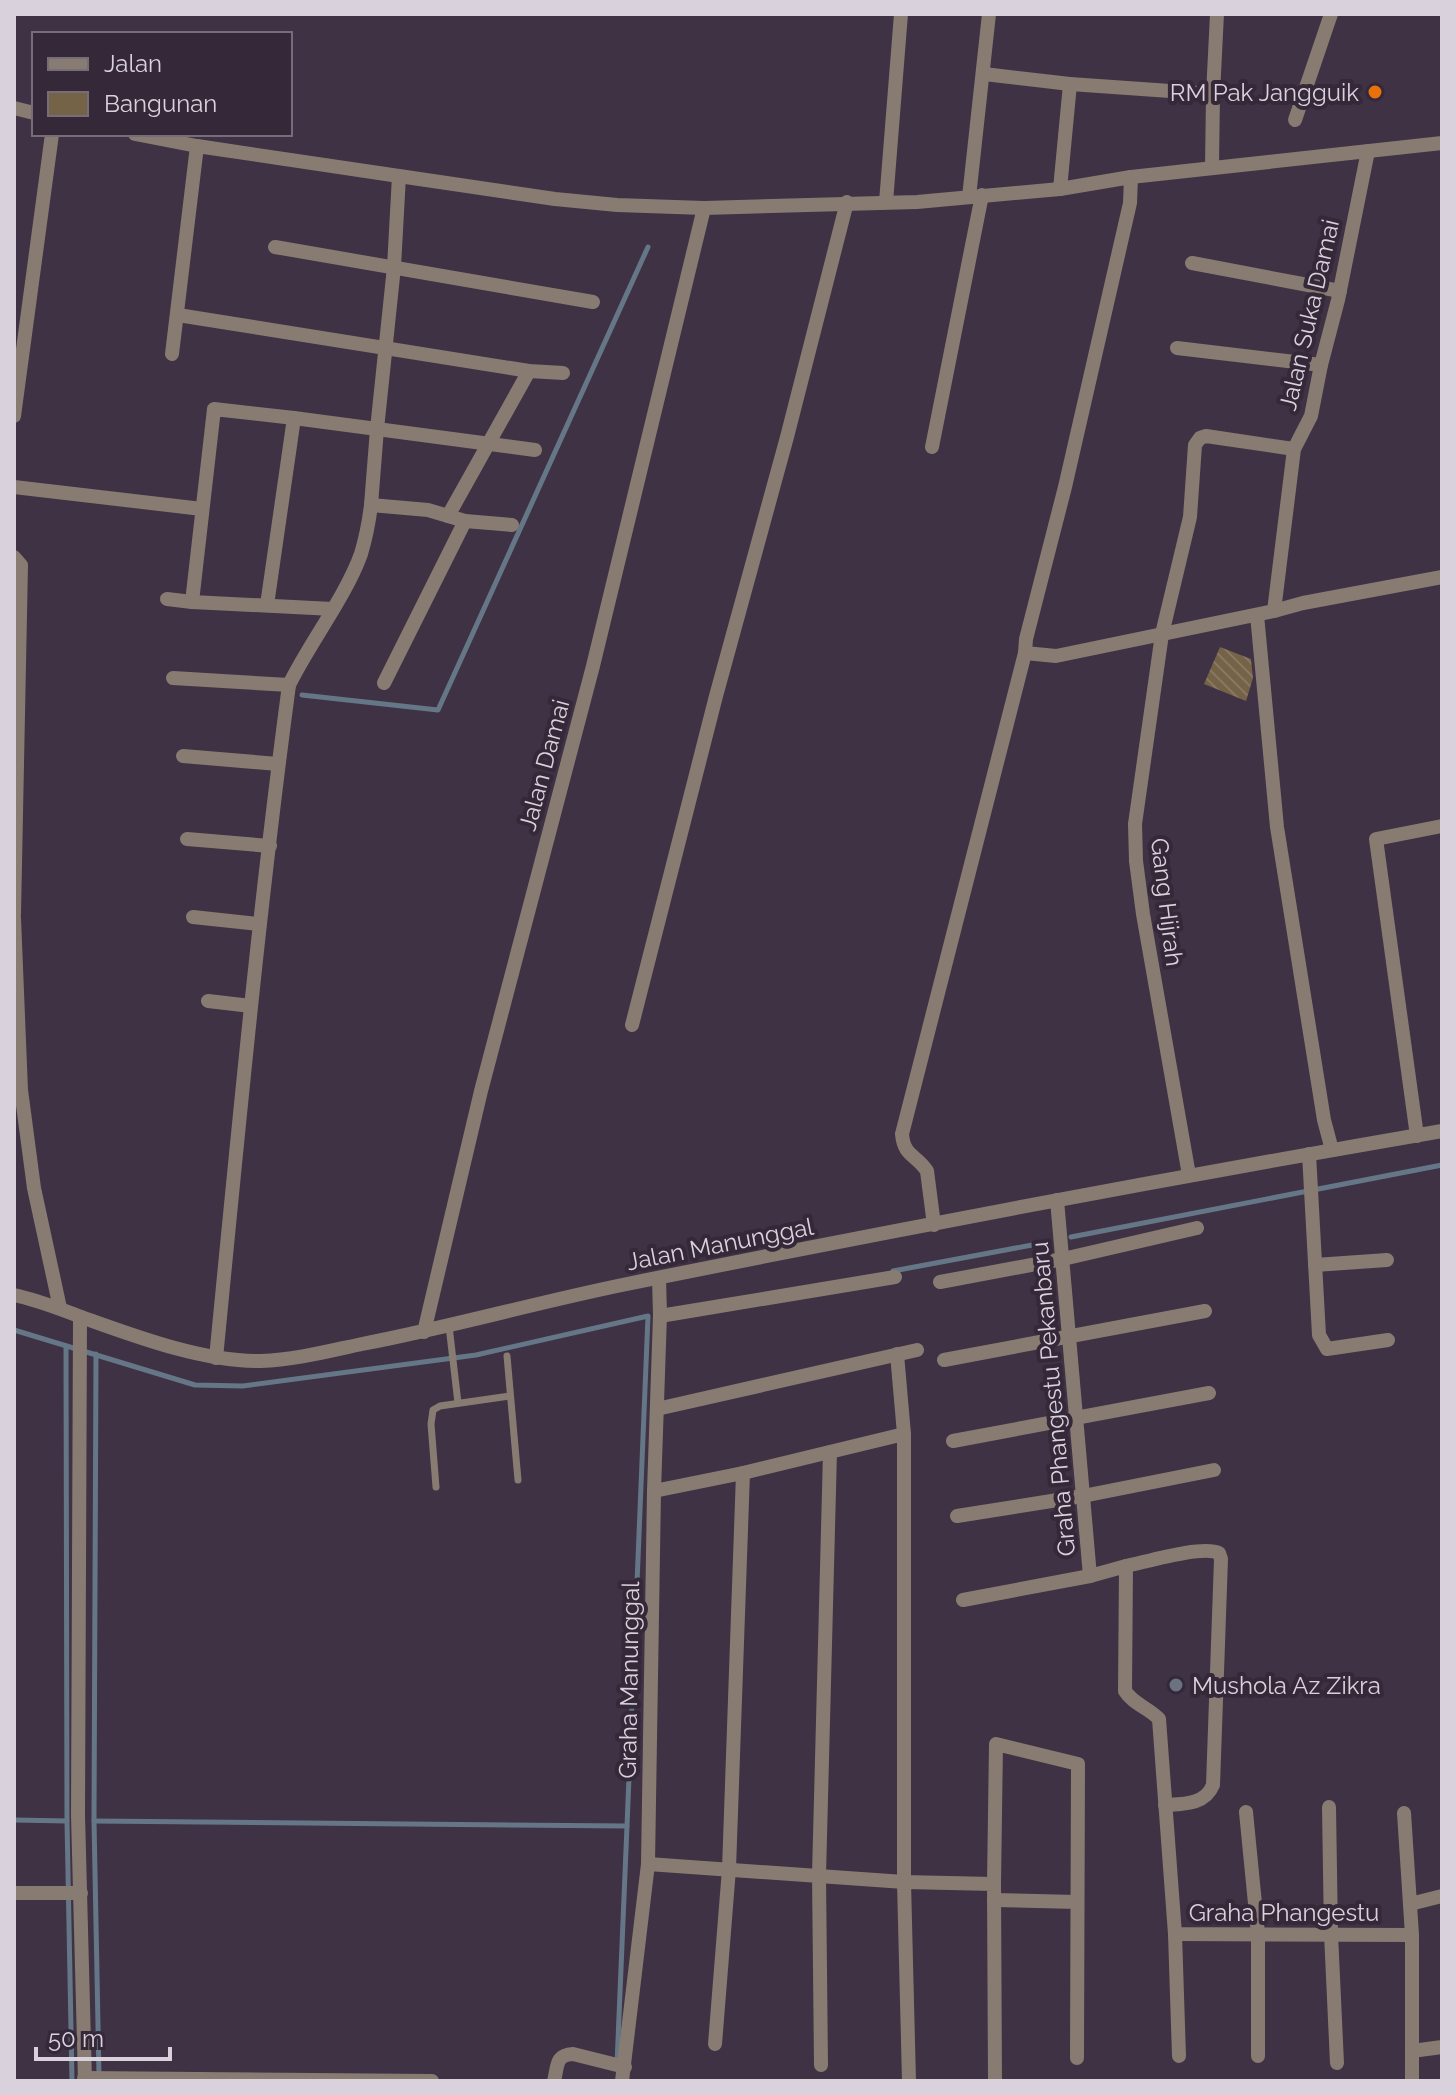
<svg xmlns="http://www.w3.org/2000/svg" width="1456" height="2095" font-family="Raleway,sans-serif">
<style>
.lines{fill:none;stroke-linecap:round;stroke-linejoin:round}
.stream{stroke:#657787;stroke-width:5}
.building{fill:url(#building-back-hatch)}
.service{stroke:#887b72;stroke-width:7}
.minor{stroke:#887b72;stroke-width:14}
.food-dot{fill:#e8710a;stroke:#342839;stroke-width:3}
.worship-dot{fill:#6b7280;stroke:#342839;stroke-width:3}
.labels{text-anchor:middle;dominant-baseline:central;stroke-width:8;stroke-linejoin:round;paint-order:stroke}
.poi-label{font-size:24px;fill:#d9d1dc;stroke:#342839;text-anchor:end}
.street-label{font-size:24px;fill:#d9d1dc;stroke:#342839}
</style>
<defs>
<pattern id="building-back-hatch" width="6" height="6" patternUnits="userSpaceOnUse" patternTransform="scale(2)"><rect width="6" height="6" fill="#756347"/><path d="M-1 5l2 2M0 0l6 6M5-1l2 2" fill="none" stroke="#887861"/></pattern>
</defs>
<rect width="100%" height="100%" fill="#3e3244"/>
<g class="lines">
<g class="stream">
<polyline points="302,695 438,710 648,247"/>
<polyline points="1071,1237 1442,1165"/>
<polyline points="893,1271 1043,1243"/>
<polyline points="14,1330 195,1385 243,1386 476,1355 648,1316 627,1826 94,1821"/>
<polyline points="66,1346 67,1821 72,2081"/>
<polyline points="96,1354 94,1821 99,2076"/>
<polyline points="14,1820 67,1821"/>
<polyline points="617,2064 627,1826"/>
</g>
</g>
<polygon class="building" points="1220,647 1251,659 1253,678 1246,701 1204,684"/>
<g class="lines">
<g class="service">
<polyline points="449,1326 458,1403"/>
<polyline points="507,1356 518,1480"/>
<polyline points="436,1487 431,1424 433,1410 440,1406 510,1396"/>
</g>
<g class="minor">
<polyline points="984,74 1070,84 1060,189"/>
<polyline points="1070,84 1213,94 1212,167"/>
<polyline points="1213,94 1217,14"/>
<polyline points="14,108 34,113"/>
<polyline points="1295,120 1331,14"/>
<polyline points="135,134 197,146 399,176 555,199 617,205 704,208 917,202 1060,189 1131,177 1130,203 1065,487 1026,639 1025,653 1056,656 1274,611 1294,449 1311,416 1321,365 1338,300 1368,151"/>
<polyline points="1131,177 1442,143"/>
<polyline points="969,197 989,14"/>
<polyline points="886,202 901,14"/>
<polyline points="275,247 593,302"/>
<polyline points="1192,263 1340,291"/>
<polyline points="178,315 529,371 563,373"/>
<polyline points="1177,348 1321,365"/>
<polyline points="172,354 197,146"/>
<polyline points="14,416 52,134"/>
<polyline points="932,447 982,195"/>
<polyline points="14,487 202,509"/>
<polyline points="448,516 529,371"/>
<polyline points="465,521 512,525"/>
<polyline points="14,557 21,565 14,914"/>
<polyline points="167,599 192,602"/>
<polyline points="267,605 294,418"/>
<polyline points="333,609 192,602 214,409 294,418 535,450"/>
<polyline points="1274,611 1303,603 1442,577"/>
<polyline points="1257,615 1277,827 1324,1120 1332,1150"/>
<polyline points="173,678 289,685"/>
<polyline points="384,683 465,521 428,510 371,505 377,429 394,267 399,176"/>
<polyline points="183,756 278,764"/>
<polyline points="187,839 270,846"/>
<polyline points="193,917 259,924"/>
<polyline points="14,918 21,1090 34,1188 60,1308"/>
<polyline points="208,1001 251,1006"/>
<polyline points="632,1025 716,696 787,437 847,202"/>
<polyline points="1417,1136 1376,839 1442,826"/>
<polyline points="1309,1154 1319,1335 1327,1349 1388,1340"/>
<polyline points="1189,1175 1143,914 1136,861 1135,824 1162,634 1190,517 1195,445 1200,438 1206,436 1294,449"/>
<path d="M1057,1200L1090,1576L1126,1566L1125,1691C1133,1704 1149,1708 1159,1719L1175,1934L1412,1935V2051L1442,2047"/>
<path d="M934,1225L927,1171C916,1154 904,1157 902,1134L1025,653"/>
<polyline points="1315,1265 1387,1260"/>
<polyline points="940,1282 1063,1259 1197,1228"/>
<path d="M14,1295C38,1300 60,1309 84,1318C137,1337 204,1362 261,1361C295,1360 329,1351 362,1344C451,1327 538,1302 627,1284C898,1229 1170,1178 1442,1131"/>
<polyline points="660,1316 895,1277"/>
<polyline points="80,1317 78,1815 85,2081"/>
<polyline points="424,1332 481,1091 593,666 704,208"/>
<path d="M216,1358C238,1133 259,909 289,685C310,642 345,598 361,554C366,537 369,522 371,505"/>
<polyline points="944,1360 1205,1311"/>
<polyline points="657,1409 917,1350"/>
<polyline points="904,1434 904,1882 909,2081"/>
<polyline points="953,1441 1209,1393"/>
<polyline points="654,1491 743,1473 904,1434 897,1354"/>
<polyline points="957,1516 1083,1496 1214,1470"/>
<path d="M1126,1566C1146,1562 1202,1545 1219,1553L1221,1559L1213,1785C1205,1805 1183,1804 1165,1805"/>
<polyline points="963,1600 1090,1576"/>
<polyline points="1329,1807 1331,1934 1337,2063"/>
<polyline points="1246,1812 1258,1934 1258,2056"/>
<polyline points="1404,1813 1412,1935"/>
<polyline points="648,1864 904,1882 994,1884 995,2081"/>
<polyline points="994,1884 996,1744 1078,1764 1077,2058"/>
<polyline points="14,1893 81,1893"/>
<polyline points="994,1900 1077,1902"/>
<polyline points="1410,1904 1442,1896"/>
<polyline points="1175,1934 1179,2056"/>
<polyline points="715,2044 729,1869 743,1473"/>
<polyline points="1412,2051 1412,2081"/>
<polyline points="821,2065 819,1875 830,1452"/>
<polyline points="84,2078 432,2081"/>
<path d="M554,2081C558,2066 555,2055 573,2054L625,2067"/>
<polyline points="622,2081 648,1864 654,1491 660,1315 659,1278"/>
</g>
</g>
<circle class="food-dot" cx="1375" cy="92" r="8"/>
<circle class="worship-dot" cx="1176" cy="1685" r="8"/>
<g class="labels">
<g class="poi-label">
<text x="1359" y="92">RM Pak Jangguik</text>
<text x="1192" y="1685" text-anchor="start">Mushola Az Zikra</text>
</g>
<g class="street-label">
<text transform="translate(1309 315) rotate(-77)">Jalan Suka Damai</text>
<text transform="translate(544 765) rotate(-75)">Jalan Damai</text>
<text transform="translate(1167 902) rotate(83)">Gang Hijrah</text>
<text transform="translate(720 1244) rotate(-11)">Jalan Manunggal</text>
<text transform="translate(1053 1399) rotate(-95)">Graha Phangestu Pekanbaru</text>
<text transform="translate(629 1680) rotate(-89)">Graha Manunggal</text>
<text x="1284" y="1912">Graha Phangestu</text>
</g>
</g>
<rect width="1456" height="2095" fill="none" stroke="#d9d1dc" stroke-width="32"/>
<rect x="32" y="32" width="260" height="104" fill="#342839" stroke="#766c7a" stroke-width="2"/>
<rect x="48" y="58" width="40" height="12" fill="#887b72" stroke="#766c7a" stroke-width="2"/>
<text x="104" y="72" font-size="24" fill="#d9d1dc">Jalan</text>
<rect x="48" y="92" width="40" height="24" fill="#756347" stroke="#766c7a" stroke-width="2"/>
<text x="104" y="112" font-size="24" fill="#d9d1dc">Bangunan</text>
<path d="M36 2047v12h134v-12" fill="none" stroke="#d9d1dc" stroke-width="4"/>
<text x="48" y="2047" font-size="24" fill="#d9d1dc" stroke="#342839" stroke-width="6" paint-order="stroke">50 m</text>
</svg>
